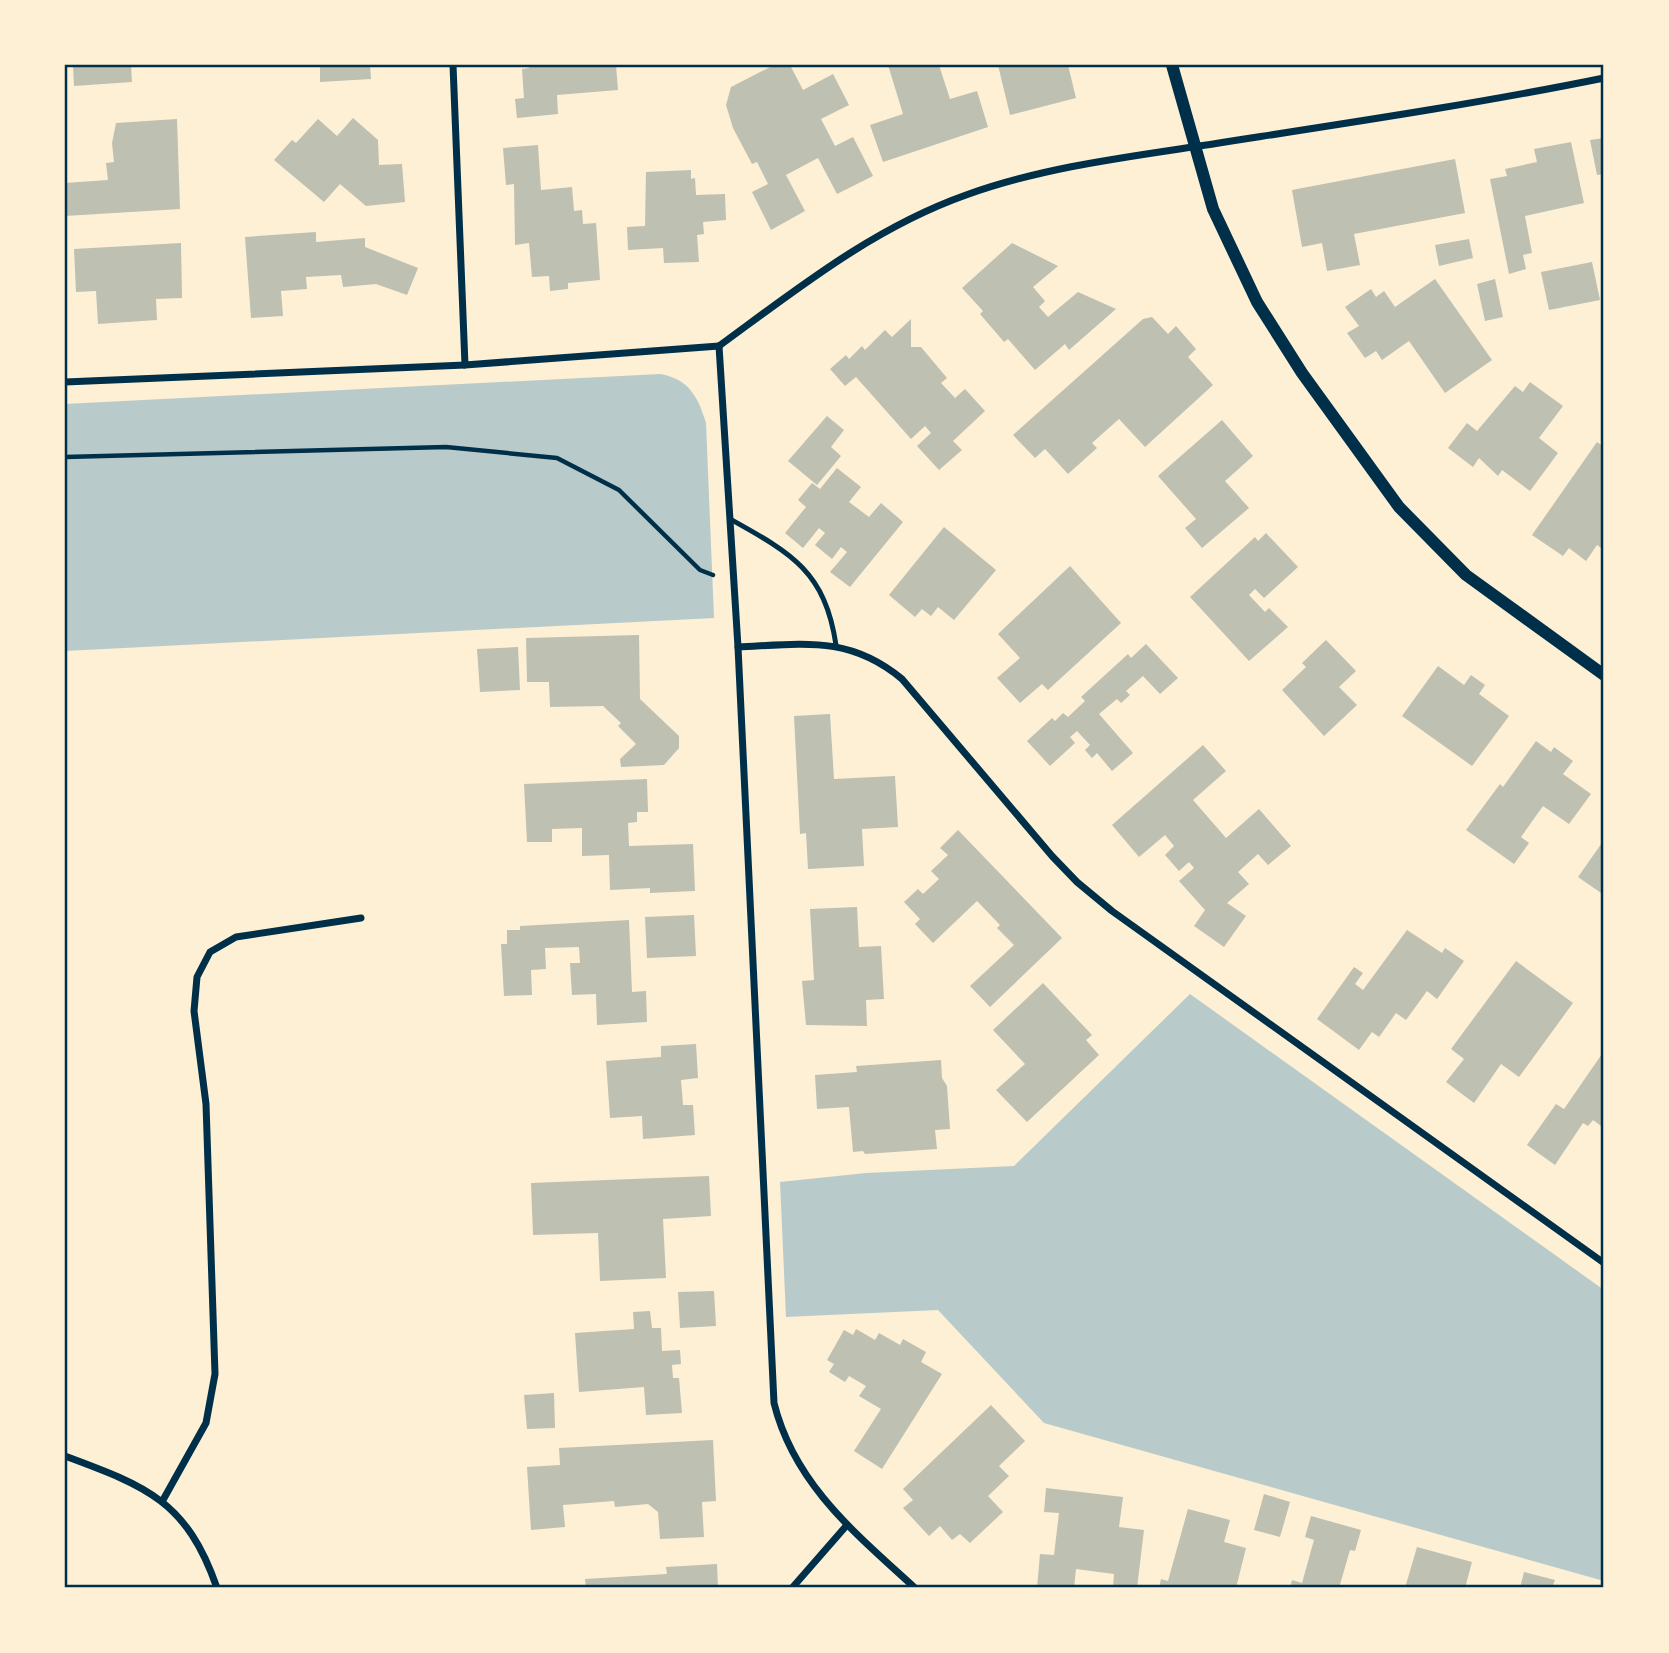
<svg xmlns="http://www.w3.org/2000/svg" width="1669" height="1653" font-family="'Fira Sans',sans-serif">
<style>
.green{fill:#b9caca}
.building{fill:#bec0b2}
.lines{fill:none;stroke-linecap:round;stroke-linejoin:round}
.path{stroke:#003049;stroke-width:4.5}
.service{stroke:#003049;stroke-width:5}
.minor{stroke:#003049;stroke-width:7}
.tertiary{stroke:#003049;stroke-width:12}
.neatline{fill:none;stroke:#003049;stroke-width:2.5}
</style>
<rect width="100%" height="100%" fill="#fdf0d5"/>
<g class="green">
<path d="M660,374C689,379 698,397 706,423L714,618L65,651V404Z"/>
<polygon points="1190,994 1604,1290 1604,1581 1044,1423 938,1310 786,1317 780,1182 866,1173 1014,1166"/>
</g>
<g class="building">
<polygon points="73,65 131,65 132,82 74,86"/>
<polygon points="320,65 370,65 371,79 320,82"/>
<polygon points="529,65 616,65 618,90 557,95 558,114 517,118 515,99 524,98 522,69 529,68"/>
<polygon points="774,65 790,65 803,90 833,74 849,105 821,119 835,146 853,137 873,176 837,194 818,158 786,175 805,211 771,230 752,192 768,184 757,162 752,164 733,128 726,105 731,87"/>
<polygon points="888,65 939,65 950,99 977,91 988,127 883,162 870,125 903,114"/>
<polygon points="998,65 1068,65 1076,98 1010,115"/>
<polygon points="353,118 378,140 379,165 402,164 405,202 366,206 340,184 324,202 274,160 292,140 296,143 318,119 337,136"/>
<polygon points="177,119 180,209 65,216 65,183 108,180 106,163 114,162 112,143 116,123"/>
<polygon points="1604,138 1604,174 1597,175 1590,140"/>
<polygon points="1571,142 1584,203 1525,216 1532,253 1523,255 1526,269 1509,274 1490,179 1507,176 1505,169 1537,162 1534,149"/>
<polygon points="538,145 541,190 572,187 574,211 582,210 583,224 596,223 600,280 568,283 568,289 550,291 549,276 532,277 529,243 515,245 514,184 506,185 503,148"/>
<polygon points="1455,159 1465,213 1354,234 1360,265 1327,271 1322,243 1302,247 1292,190"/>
<polygon points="691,170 691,179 695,178 696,195 725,194 726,220 703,222 704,234 697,235 699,262 664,263 663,248 628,250 627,227 645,226 646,172"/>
<polygon points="316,232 316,242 365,238 365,247 418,268 407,295 376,284 343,287 341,275 306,277 307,289 281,291 283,316 251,318 245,237"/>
<polygon points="1469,239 1473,258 1439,266 1435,245"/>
<polygon points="181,243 182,298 156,299 157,320 98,324 96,291 76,292 74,249"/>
<polygon points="1012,243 1058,266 1033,287 1045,301 1039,307 1048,317 1078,292 1116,309 1069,350 1065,344 1035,370 1008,339 1004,342 980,314 983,311 962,288"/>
<polygon points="1592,262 1600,300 1549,310 1541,272"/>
<polygon points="1435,279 1492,360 1445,393 1409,341 1382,360 1376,351 1365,358 1347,333 1359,326 1345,307 1371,289 1376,297 1384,291 1395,307"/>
<polygon points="1495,279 1503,317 1485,321 1477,284"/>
<polygon points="1152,317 1168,334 1176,326 1196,349 1188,357 1213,385 1145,447 1119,419 1092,443 1097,448 1068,474 1045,449 1035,458 1013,435 1143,319"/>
<polygon points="911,319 911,347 921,347 947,378 941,383 955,398 965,389 985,411 953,441 962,450 939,470 917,446 931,433 925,426 911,439 856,377 845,386 830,369 846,355 849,359 862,346 865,350 885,330 892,337"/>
<polygon points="1530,382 1563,406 1539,438 1558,453 1530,491 1502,470 1498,476 1479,458 1473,467 1448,448 1467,423 1477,431 1515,386 1523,392"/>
<polygon points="827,416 844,430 831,447 841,456 817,485 788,461"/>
<polygon points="1222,420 1253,456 1225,481 1249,508 1202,548 1185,528 1196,519 1158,476"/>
<polygon points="1597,442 1604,447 1604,550 1597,545 1586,561 1569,548 1563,556 1532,535"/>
<polygon points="837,468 861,487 849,502 869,517 881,503 903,522 850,587 830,572 847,552 841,547 832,559 815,545 825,533 819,528 803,548 785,533 806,507 798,500 812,483 820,489"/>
<polygon points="944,527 996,570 954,620 938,607 931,616 922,609 915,617 889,595"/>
<polygon points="1266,533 1298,567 1264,598 1255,589 1249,595 1265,612 1269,608 1288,627 1249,661 1190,597 1255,537 1258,541"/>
<polygon points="1070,566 1121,623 1048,690 1042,684 1020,703 997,678 1020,658 998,634"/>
<polygon points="639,635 640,699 679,736 679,748 664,765 621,767 620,759 636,744 618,726 621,723 603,706 550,707 549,682 527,682 526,638"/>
<polygon points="1326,640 1356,671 1339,687 1357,705 1324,736 1282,690 1306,667 1302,663"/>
<polygon points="1146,644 1178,678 1160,694 1143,676 1126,691 1130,695 1121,703 1117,699 1099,714 1133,753 1112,771 1097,753 1092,758 1085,750 1090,745 1077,731 1070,737 1075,743 1050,766 1027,741 1052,718 1055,721 1063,713 1068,717 1085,701 1081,697 1128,654 1131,658"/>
<polygon points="518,647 520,690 480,692 477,649"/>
<polygon points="1438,666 1464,685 1471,675 1485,685 1479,694 1509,716 1472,766 1402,716"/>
<polygon points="830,714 834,779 895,776 898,827 862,829 864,866 808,869 806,833 800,834 794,716"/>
<polygon points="1536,741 1551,752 1554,747 1573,761 1563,774 1591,794 1569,824 1543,806 1521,837 1529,843 1514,864 1466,830 1500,784 1503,787"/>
<polygon points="1203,745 1226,771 1193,800 1226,838 1259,809 1291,846 1268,865 1258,854 1238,872 1249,884 1227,903 1246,916 1224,947 1194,926 1205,910 1179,881 1194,868 1189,862 1179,871 1165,855 1174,846 1165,835 1139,857 1112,825"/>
<polygon points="647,779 648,812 637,812 637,822 628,823 629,846 693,844 695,891 650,893 650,888 610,890 609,855 582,856 582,828 552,829 552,842 527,842 524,784"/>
<polygon points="958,830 1062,938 990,1007 970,986 1014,945 997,928 1000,925 977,901 933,943 915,924 920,919 904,902 918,889 923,894 939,879 931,871 948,855 940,848"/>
<polygon points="1604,840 1604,895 1578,877"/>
<polygon points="857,907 859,947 881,946 884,999 866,1000 867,1026 806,1025 802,981 814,980 810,909"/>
<polygon points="694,915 696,956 647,958 645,917"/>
<polygon points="629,920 632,992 646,991 647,1022 597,1025 596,994 572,995 570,963 580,963 579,947 545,948 546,969 531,970 532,995 504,996 501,944 507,944 507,930 520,930 520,926"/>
<polygon points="1407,930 1442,953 1445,948 1464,961 1437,999 1427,991 1406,1020 1396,1013 1379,1037 1372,1032 1359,1050 1317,1019 1354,967 1363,973 1355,984 1363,990"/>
<polygon points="1516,961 1573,1003 1519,1077 1501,1064 1474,1103 1446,1082 1464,1059 1451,1049"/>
<polygon points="1043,983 1092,1035 1086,1040 1099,1055 1027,1122 996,1090 1025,1064 993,1030"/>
<polygon points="696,1044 698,1078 681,1080 683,1105 693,1105 695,1135 643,1139 642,1116 610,1118 606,1061 661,1057 661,1046"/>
<polygon points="1604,1051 1604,1128 1593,1120 1588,1126 1583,1123 1555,1165 1527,1145 1556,1104 1564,1109"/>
<polygon points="941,1060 942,1078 947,1086 950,1129 935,1130 937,1149 865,1154 863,1151 853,1152 849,1107 817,1109 815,1075 857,1072 856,1066"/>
<polygon points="709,1176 711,1216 663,1219 666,1278 600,1281 598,1233 533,1235 531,1183"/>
<polygon points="714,1291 716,1326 680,1328 678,1292"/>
<polygon points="650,1311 652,1328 661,1328 662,1351 680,1350 681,1364 672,1365 673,1378 679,1378 682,1413 646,1415 644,1387 579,1392 575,1333 634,1329 633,1312"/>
<polygon points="856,1329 875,1340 879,1333 900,1345 903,1339 926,1352 921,1362 942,1374 882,1469 854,1451 881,1409 859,1396 866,1386 849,1376 845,1382 829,1372 834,1364 827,1360 844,1330 853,1335"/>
<polygon points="554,1393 555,1428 527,1429 524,1395"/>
<polygon points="991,1405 1025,1441 999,1466 1009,1476 988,1496 1003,1512 970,1543 960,1534 952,1540 940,1526 929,1536 903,1508 913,1500 903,1489"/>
<polygon points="713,1440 716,1501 702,1502 704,1537 660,1539 658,1512 648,1504 615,1507 614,1501 563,1505 565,1527 531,1530 527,1467 560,1465 559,1448"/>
<polygon points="1046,1488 1123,1497 1119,1527 1144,1530 1137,1588 1113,1588 1114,1574 1076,1569 1074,1588 1037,1588 1040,1554 1054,1555 1059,1513 1044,1512"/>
<polygon points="1264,1494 1290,1502 1280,1537 1254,1530"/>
<polygon points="1188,1509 1230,1520 1224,1542 1246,1548 1236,1588 1159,1588 1161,1579 1168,1581"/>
<polygon points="1311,1516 1361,1530 1355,1551 1350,1550 1339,1588 1290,1588 1292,1580 1302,1583 1314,1540 1305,1537"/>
<polygon points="1417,1547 1472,1562 1465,1588 1405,1588"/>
<polygon points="717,1564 718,1588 586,1588 585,1579 667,1574 666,1567"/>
<polygon points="1524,1572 1555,1580 1552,1588 1520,1588"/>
</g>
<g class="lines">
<polyline class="path" points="65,457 446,447 557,458 619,490 700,570 713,575"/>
<path class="service" d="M730,519C791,553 825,571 836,645"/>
<g class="minor">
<polyline points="453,65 465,365"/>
<path d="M719,346L738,647L774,1403C794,1484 856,1534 915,1588"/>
<path d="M719,346C797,289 873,228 966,195C1046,166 1135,156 1219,143C1348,123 1476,104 1604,78"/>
<polyline points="65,382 465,365 719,346"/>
<path d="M738,647C803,644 849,635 902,679L1052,856L1077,882L1112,911L1604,1263"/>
<path d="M65,1456C146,1486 187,1501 217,1588"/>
<polyline points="163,1500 206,1423 215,1374 206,1104 194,1011 197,977 210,952 236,937 361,918"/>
<polyline points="792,1588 847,1525"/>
</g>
<polyline class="tertiary" points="1172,65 1213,209 1257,302 1302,373 1399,507 1466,575 1604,675"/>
</g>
<rect width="1669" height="1653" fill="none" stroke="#fdf0d5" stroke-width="133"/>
<rect x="66" y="66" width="1536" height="1520" class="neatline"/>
</svg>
